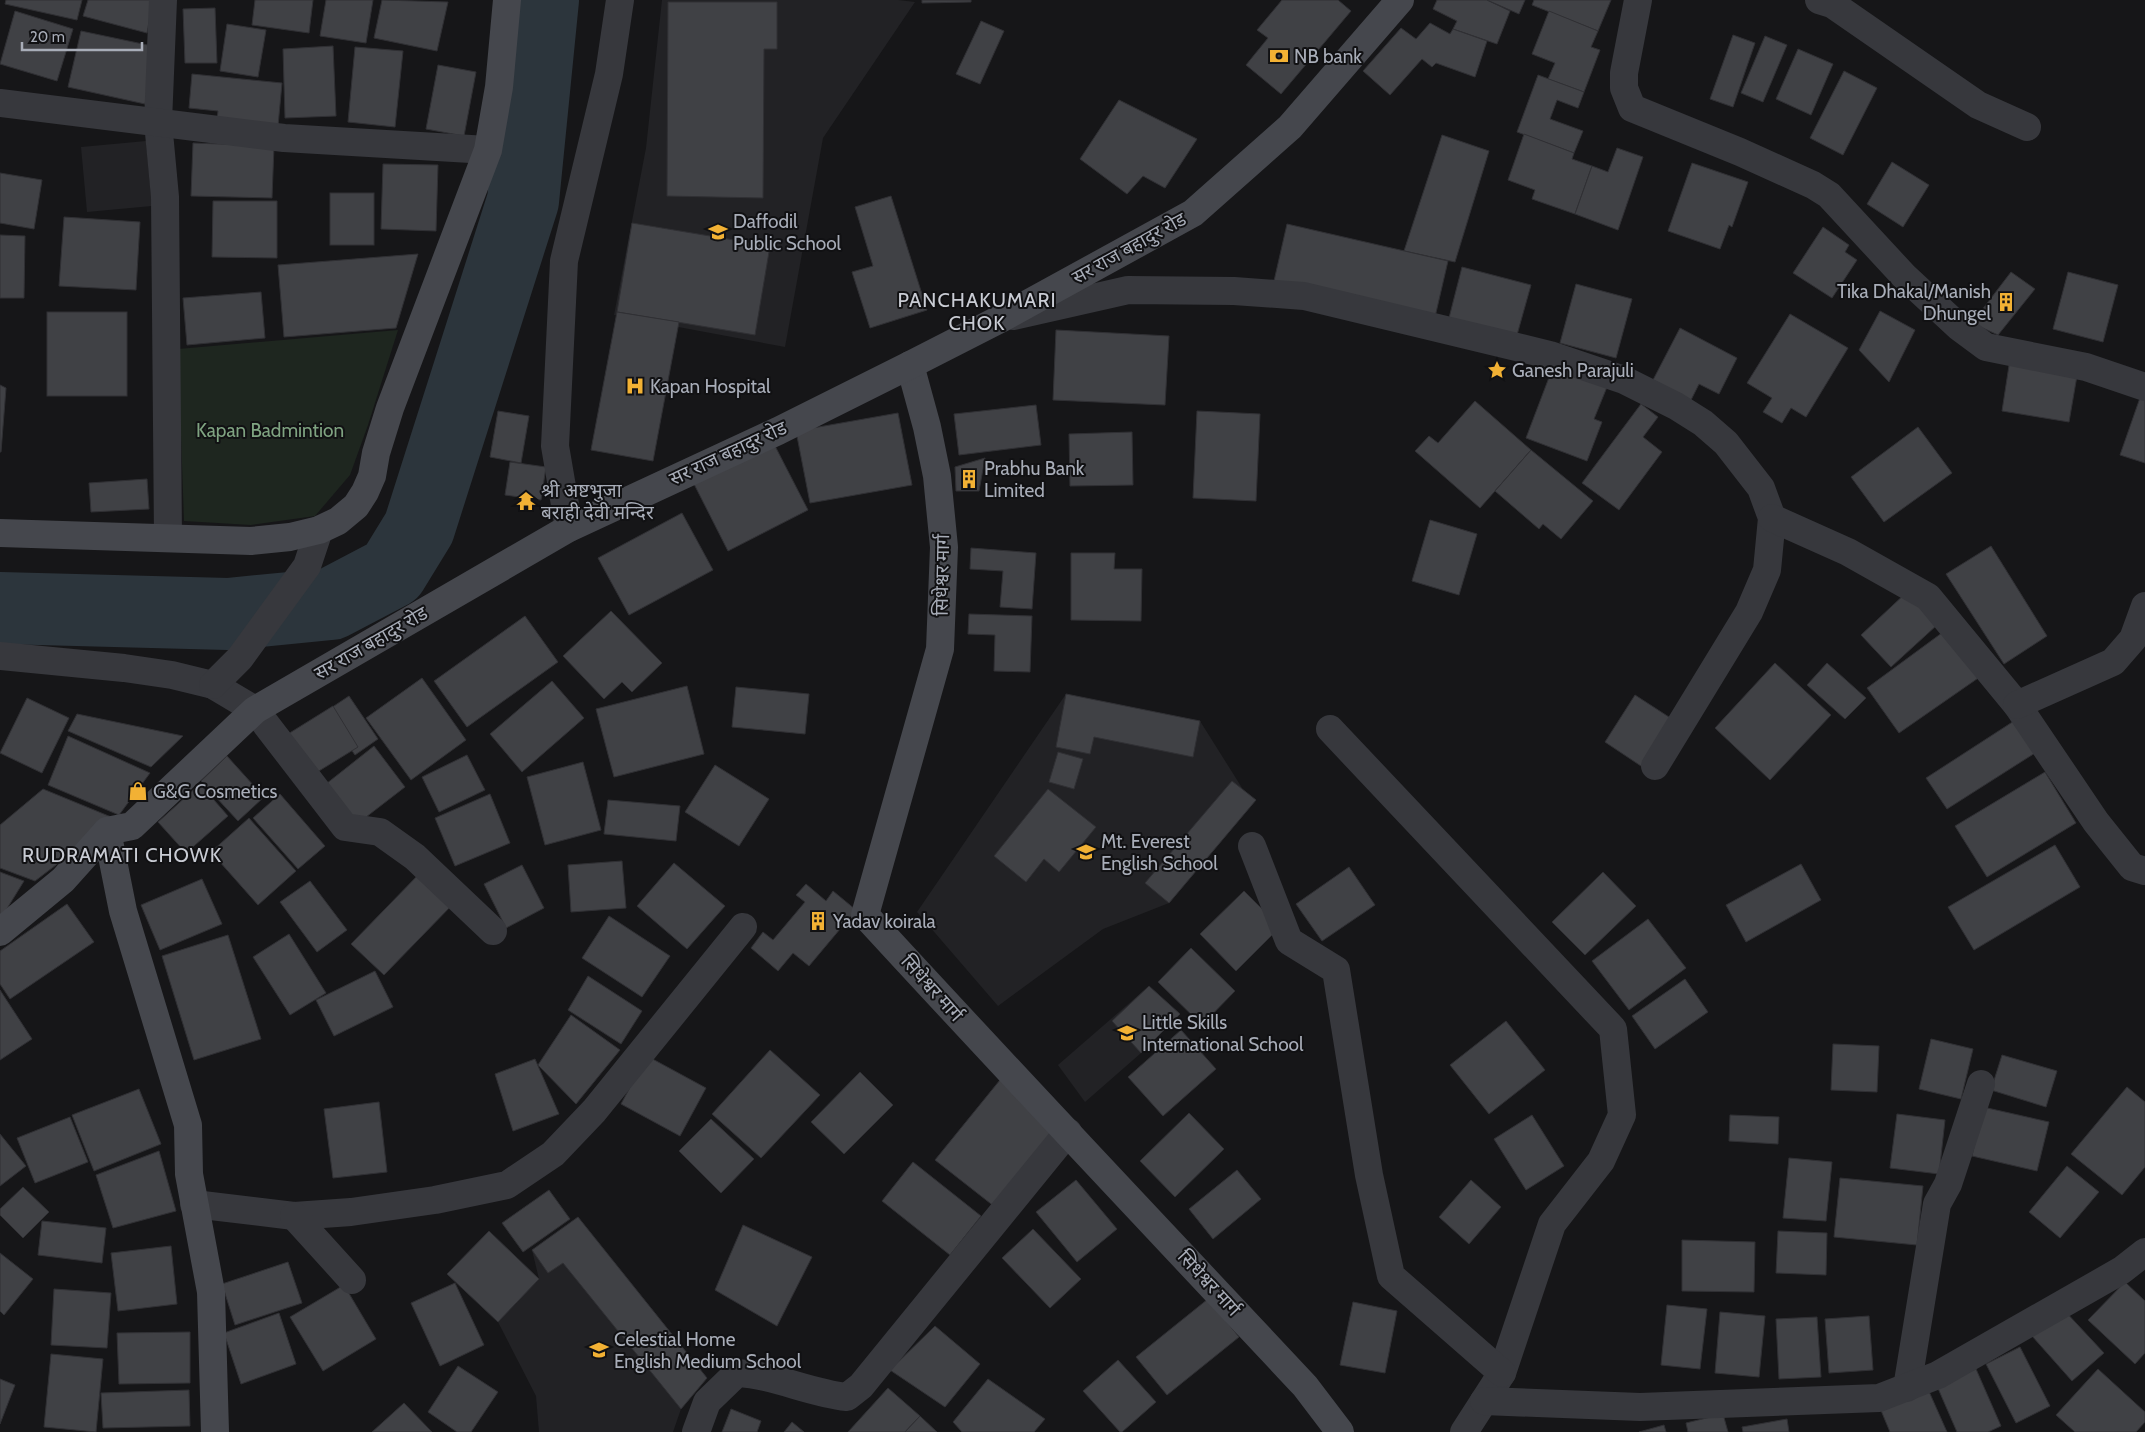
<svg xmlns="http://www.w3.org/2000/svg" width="2145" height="1432" font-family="Cabin,'Noto Sans Devanagari',sans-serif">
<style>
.built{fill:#222225}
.green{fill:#1e261f}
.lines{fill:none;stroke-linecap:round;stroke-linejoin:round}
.river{stroke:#2c353c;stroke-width:72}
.building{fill:#404145;stroke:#303034}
.street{stroke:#37383d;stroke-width:28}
.secondary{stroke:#45474d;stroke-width:28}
.labels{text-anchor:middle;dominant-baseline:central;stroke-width:4;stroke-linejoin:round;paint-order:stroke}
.poi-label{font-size:19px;fill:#a8adb8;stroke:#111113;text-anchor:start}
.street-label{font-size:19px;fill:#a8adb8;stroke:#111113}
.park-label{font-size:19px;fill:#7fa381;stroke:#111113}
.neighbourhood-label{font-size:20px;letter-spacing:1px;fill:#c9ccd4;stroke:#111113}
</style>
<rect width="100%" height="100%" fill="#161618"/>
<g class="built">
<polygon points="662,0 898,0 915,2 823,138 785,347 614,315 646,148"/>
<polygon points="146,141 152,206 87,212 81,147"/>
<polygon points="1066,694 1200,721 1244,791 1256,800 1169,903 1103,929 998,1006 917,912"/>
<polygon points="1149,986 1180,1014 1141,1053 1085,1102 1058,1065"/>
<polygon points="578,1217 707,1378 681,1409 673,1432 539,1432 536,1396 498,1322 539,1279 532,1250"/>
</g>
<polygon class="green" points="398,330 368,425 350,475 315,516 251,525 184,521 178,349"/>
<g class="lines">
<polyline class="river" points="0,608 228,614 331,604 392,572 419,528 523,201 543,0"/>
</g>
<g class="building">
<polygon points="6,0 82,0 77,20 5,4"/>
<polygon points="88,0 153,0 147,33 83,16"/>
<polygon points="255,0 313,0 309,33 252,25"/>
<polygon points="326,0 373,0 366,43 320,36"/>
<polygon points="382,0 448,2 437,51 374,38"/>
<polygon points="922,0 971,0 971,2 922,3"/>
<polygon points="1282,0 1338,0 1351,11 1281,94 1246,65 1268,38 1257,30"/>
<polygon points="1437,0 1487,0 1510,11 1497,44 1453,29 1457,21 1433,9"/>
<polygon points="1487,0 1525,0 1519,14"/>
<polygon points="1534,0 1611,0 1598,31 1532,5"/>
<polygon points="668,2 777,2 777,49 764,49 763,198 667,196"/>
<polygon points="215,8 217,63 185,63 183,9"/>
<polygon points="15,11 73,29 57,81 0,64"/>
<polygon points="1549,11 1598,31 1591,47 1600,50 1584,92 1548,79 1555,63 1532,54"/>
<polygon points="981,21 1004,31 980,84 956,74"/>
<polygon points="1430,23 1450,34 1453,29 1487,41 1475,77 1436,63 1432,67 1422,59 1390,95 1363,71 1401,28 1416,39"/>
<polygon points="227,24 266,30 258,77 220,71"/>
<polygon points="81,31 157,47 145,104 68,87"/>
<polygon points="1733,35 1755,43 1733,107 1710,99"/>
<polygon points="1765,36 1787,45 1763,102 1741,93"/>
<polygon points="333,46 336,116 285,118 283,49"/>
<polygon points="355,47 403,51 395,127 348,122"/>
<polygon points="1798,49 1833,64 1811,115 1776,99"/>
<polygon points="438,65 476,72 464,136 426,129"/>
<polygon points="1844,71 1877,88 1843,155 1810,138"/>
<polygon points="192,74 282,83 278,126 217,120 218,111 189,108"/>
<polygon points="1538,75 1584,92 1578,108 1557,100 1550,119 1583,131 1574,153 1517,132"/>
<polygon points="1119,100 1197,139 1165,188 1143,176 1127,194 1080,159"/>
<polygon points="1524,134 1574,153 1572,159 1592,166 1575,214 1532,199 1535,190 1508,180"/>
<polygon points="1442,135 1489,151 1455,262 1404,251"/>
<polygon points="193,143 274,146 272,198 191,196"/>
<polygon points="1617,148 1643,157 1618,230 1575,214 1592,166 1608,172"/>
<polygon points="1892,162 1929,185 1903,227 1867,204"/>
<polygon points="1692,163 1748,182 1732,227 1729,225 1720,249 1668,231"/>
<polygon points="383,164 438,165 436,231 381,229"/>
<polygon points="0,173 42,180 34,229 0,223"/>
<rect x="330" y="193" width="44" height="52"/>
<polygon points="891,196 927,310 870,328 852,272 873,266 855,207"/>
<polygon points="213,201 277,201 277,258 212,257"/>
<polygon points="64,217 140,222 136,290 59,286"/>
<polygon points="632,223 770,246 755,335 617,312"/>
<polygon points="1287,224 1448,261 1435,317 1274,281"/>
<polygon points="1823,227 1849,245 1845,252 1857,260 1832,298 1793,273"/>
<polygon points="0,235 25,236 24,298 0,298"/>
<polygon points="418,254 396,328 284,337 278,265"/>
<polygon points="1462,267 1531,285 1517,335 1449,318"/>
<polygon points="2011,272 2035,289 1998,335 1972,323"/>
<polygon points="2068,272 2118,285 2103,342 2053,329"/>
<polygon points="1576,284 1632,299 1616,358 1560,343"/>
<polygon points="261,292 265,338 187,345 183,298"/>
<polygon points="1880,311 1915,330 1889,382 1859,350"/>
<rect x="47" y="312" width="80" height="84"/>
<polygon points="617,312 679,322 653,461 591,450"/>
<polygon points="1790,314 1848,348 1806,417 1791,408 1782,423 1763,412 1772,398 1747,383"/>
<polygon points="1680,328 1737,358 1719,394 1699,384 1691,400 1653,380"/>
<polygon points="1056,330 1169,336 1165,405 1053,400"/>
<polygon points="2010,359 2078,370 2069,422 2002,411"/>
<polygon points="1553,367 1607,387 1594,419 1602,422 1587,461 1526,438"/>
<polygon points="0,385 6,388 1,452 0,452"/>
<polygon points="2141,395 2145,396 2145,463 2120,455"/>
<polygon points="1475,401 1531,450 1480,508 1415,451 1429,436 1438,443"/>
<polygon points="1641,404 1658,417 1643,437 1662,452 1619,510 1582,483"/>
<polygon points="1036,405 1041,445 959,455 954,414"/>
<polygon points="498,411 529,416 521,463 490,457"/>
<polygon points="1197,411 1260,414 1256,501 1193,498"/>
<polygon points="898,413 912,485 810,503 796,431"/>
<polygon points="1918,427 1952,473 1884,522 1851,477"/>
<polygon points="1132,432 1133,485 1070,486 1069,434"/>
<polygon points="774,444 808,510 728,551 694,484"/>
<polygon points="1531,450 1593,501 1561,539 1543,524 1539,529 1495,491"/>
<polygon points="985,458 979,491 956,491 955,467"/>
<polygon points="510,462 546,467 541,500 505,495"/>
<polygon points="147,479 149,509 91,512 89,483"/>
<polygon points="682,513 713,570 629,615 598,558"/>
<polygon points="1430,520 1477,534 1459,595 1412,581"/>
<polygon points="1991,546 2047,636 2004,664 1946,574"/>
<polygon points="971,548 1036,553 1032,609 1000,607 1003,571 970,569"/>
<polygon points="1071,553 1115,553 1114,569 1142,569 1141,621 1071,620"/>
<polygon points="1907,592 1937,625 1891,667 1861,635"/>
<polygon points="611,611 662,663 632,692 622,682 604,699 563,656"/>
<polygon points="969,614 1032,616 1030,672 994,671 995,635 968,634"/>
<polygon points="525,616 558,662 467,727 434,681"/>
<polygon points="1950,627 1984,674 1899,733 1867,688"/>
<polygon points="1775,663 1831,715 1770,780 1715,728"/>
<polygon points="1827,663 1866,698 1845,719 1807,685"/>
<polygon points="422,678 466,740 411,780 366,718"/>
<polygon points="552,681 584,718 522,772 490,734"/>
<polygon points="687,686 704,754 614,777 596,709"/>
<polygon points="736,687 809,694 805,734 732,727"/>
<polygon points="1066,694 1200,721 1193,757 1094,737 1090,754 1056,747"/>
<polygon points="1635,695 1672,719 1641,766 1605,742"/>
<polygon points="349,696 378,739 355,755 325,712"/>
<polygon points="27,698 69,718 42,773 0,753"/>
<polygon points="333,706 358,747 314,774 288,734"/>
<polygon points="77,714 183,736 151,767 68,731"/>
<polygon points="2014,721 2035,753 1947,809 1926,778"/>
<polygon points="68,736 150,773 119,815 48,785"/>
<polygon points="374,746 405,787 357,824 326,784"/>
<polygon points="1058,752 1083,759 1074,789 1049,782"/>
<polygon points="467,755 485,790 439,812 422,777"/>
<polygon points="227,756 264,797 238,821 201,781"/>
<polygon points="583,762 601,830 545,845 527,777"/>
<polygon points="715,765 769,799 739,846 685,812"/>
<polygon points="2045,772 2076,823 1987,877 1955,826"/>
<polygon points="1232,781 1256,800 1169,903 1145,883"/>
<polygon points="200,784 228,816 186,853 158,822"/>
<polygon points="43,789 116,819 35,881 0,868 0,825"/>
<polygon points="1048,789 1096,827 1059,872 1044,859 1026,882 994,856"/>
<polygon points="280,794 325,846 298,869 253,818"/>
<polygon points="490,794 510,843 455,866 435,818"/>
<polygon points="608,800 680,806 676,841 604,834"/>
<polygon points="249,818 296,871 258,905 211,852"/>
<polygon points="2055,845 2080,887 1974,950 1948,907"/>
<polygon points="622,861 626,908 571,912 568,865"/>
<polygon points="674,863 725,906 687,949 637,906"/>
<polygon points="1801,864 1821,900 1746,942 1726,905"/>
<polygon points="522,865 544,908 506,928 484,884"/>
<polygon points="1349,867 1375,905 1322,941 1296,904"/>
<polygon points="0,872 24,881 3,915 0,914"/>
<polygon points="421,872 454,903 384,975 351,944"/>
<polygon points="1603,872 1636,906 1585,955 1552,922"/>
<polygon points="202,879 222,924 160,950 141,905"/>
<polygon points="310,881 347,930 317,952 280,902"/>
<polygon points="806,884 826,901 833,891 856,910 809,966 793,953 778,971 751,948 763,932 773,940 805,902 796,895"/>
<polygon points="1244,891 1280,927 1236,971 1200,934"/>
<polygon points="67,904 94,942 10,999 0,984 0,951"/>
<polygon points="609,916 670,956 642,997 582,958"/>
<polygon points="1648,919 1686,968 1629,1010 1592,961"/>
<polygon points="289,934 326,993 290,1015 253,957"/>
<polygon points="228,935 261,1039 194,1060 162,956"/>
<polygon points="1191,948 1235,991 1202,1025 1158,982"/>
<polygon points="375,971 393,1007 334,1036 316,1000"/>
<polygon points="588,976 642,1011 621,1044 568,1010"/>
<polygon points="1685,979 1708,1012 1655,1049 1632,1016"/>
<polygon points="1149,986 1180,1014 1141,1053 1112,1021"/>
<polygon points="0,990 32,1039 0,1060"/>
<polygon points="571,1015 620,1050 576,1104 538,1065"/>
<polygon points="1506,1021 1545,1070 1489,1114 1450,1065"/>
<polygon points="1181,1030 1216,1069 1163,1116 1128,1077"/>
<polygon points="1931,1039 1973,1049 1961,1099 1919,1089"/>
<polygon points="1833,1044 1879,1046 1877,1092 1831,1090"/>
<polygon points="770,1050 820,1095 761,1158 712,1114"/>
<polygon points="2002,1055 2057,1071 2046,1107 1991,1090"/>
<polygon points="647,1056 706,1088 680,1136 621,1104"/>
<polygon points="535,1059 559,1114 513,1131 495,1074"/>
<polygon points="860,1072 893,1105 844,1154 811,1122"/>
<polygon points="1000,1080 1059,1128 995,1207 935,1160"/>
<polygon points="2127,1087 2145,1102 2145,1167 2122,1195 2071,1154"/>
<polygon points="139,1089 161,1144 94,1171 72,1115"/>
<polygon points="379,1102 387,1172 333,1178 324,1109"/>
<polygon points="1983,1107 2049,1122 2037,1171 1972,1156"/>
<polygon points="1189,1113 1224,1149 1175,1197 1140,1161"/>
<polygon points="1897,1114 1945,1120 1939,1174 1890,1168"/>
<polygon points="1532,1115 1564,1166 1526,1190 1494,1139"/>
<polygon points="1730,1115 1779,1117 1778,1144 1729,1141"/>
<polygon points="70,1117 88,1162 35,1183 17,1138"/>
<polygon points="711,1119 754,1159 721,1193 679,1151"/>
<polygon points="0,1134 26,1166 0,1186"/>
<polygon points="159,1151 176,1211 113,1228 96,1175"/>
<polygon points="1789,1158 1832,1162 1826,1221 1783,1218"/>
<polygon points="913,1162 981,1216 950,1255 882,1201"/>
<polygon points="2067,1166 2099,1192 2060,1238 2029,1212"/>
<polygon points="1237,1170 1261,1199 1213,1239 1189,1209"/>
<polygon points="1840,1178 1923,1186 1917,1245 1834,1237"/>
<polygon points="1076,1180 1117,1229 1077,1262 1036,1212"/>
<polygon points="1471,1180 1501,1207 1469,1244 1439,1217"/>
<polygon points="23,1187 49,1212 23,1238 0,1215 0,1209"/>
<polygon points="549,1190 570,1219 523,1252 502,1223"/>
<polygon points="578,1217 707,1378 681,1409 563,1263 548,1273 532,1250"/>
<polygon points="42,1221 106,1228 102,1263 38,1255"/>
<polygon points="743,1225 812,1257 777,1326 715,1290"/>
<polygon points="1033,1229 1081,1279 1050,1308 1002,1258"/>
<polygon points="489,1231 539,1279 498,1322 447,1274"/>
<polygon points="1778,1231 1827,1233 1826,1275 1776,1273"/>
<polygon points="1682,1240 1755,1242 1754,1292 1682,1291"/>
<polygon points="171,1246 177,1304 118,1311 111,1253"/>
<polygon points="0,1253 33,1279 4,1315 0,1311"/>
<polygon points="288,1262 302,1303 235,1325 222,1284"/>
<polygon points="2125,1282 2145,1301 2145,1353 2135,1364 2088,1320"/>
<polygon points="455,1283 484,1345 440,1366 411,1303"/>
<polygon points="344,1285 376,1339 323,1371 290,1317"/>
<polygon points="54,1289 111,1293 107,1348 51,1345"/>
<polygon points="1208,1299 1239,1337 1167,1395 1136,1357"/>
<polygon points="1353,1302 1397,1311 1385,1373 1340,1365"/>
<polygon points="1667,1305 1707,1309 1700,1369 1661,1365"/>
<polygon points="2063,1309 2104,1353 2072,1381 2032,1336"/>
<polygon points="1720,1312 1765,1316 1759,1377 1715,1373"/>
<polygon points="279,1313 296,1364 241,1384 224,1333"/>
<polygon points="1869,1316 1873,1370 1829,1373 1825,1319"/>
<polygon points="1817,1317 1821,1377 1779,1379 1776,1319"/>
<polygon points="935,1326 980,1364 945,1407 890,1370"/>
<polygon points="190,1332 190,1383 119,1384 117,1333"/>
<polygon points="2020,1347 2050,1406 2016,1423 1986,1364"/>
<polygon points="51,1354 103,1359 96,1432 44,1427"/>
<polygon points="1118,1360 1156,1402 1122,1432 1120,1432 1083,1391"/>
<polygon points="458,1366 498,1392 471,1432 457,1432 428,1412"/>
<polygon points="1976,1369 2001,1426 1988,1432 1957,1432 1937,1386"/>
<polygon points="2098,1369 2145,1412 2145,1422 2136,1432 2075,1432 2056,1415"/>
<polygon points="0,1379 15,1385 0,1424"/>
<polygon points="988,1379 1045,1419 1034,1432 962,1432 953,1422"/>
<polygon points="1927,1387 1947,1432 1890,1432 1880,1408"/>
<polygon points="888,1388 920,1416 905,1432 848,1432"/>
<polygon points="189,1390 190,1426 103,1428 101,1393"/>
<polygon points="404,1403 432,1432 372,1432"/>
<polygon points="731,1409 761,1421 757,1432 722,1432"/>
<polygon points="1723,1414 1728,1432 1688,1432 1686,1423"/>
<polygon points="920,1416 937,1432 905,1432"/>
<polygon points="1787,1419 1789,1432 1743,1432 1742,1427"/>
<polygon points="792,1422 804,1432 784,1432"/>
<polygon points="1664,1425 1666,1432 1639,1432"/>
</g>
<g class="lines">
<g class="street">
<polyline points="163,0 158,122 165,197 168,538"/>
<polyline points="1638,0 1624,73 1624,88 1632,108 1740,152 1813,185 1829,195 1904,276 1959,327 1986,347 2086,367 2145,387"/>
<polyline points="1819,0 1832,4 1978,105 2027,127"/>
<polyline points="0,103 284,138 488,150"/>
<polyline points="1013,316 1128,290 1234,291 1304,296 1550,355 1624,380 1676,406 1703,423 1726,443 1761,488 1772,518 1767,570 1749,612 1655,766"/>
<polyline points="1772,518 1848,552 1928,597 2017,705 2096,822 2132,867 2145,871"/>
<polyline points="569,528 555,446 564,261 609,74 620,0"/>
<polyline points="0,656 124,668 172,675 213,685 255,710 345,827 380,832 415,857 493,931"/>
<polyline points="213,685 240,658 307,566 319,530"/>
<polyline points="2017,705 2113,662 2133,639 2145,606"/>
<polyline points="1330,729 1613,1029 1622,1115 1601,1161 1552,1224 1502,1373 1464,1432"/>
<polyline points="1252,846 1289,941 1336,970 1369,1175 1391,1276 1502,1373"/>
<polyline points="194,1204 294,1216 351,1212 435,1200 507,1185 553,1154 594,1111 743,927"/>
<polyline points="294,1216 352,1280"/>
<polyline points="1907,1388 1937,1204 1948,1184 1981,1084"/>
<polyline points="1484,1401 1640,1407 1879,1398 1938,1375 2122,1270 2145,1252"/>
<path d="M696,1432L707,1402L737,1373C775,1375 809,1393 847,1397L861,1386L1068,1132"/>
</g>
<g class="secondary">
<path d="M910,365L927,427L937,476L944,547L940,649L865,915C1010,1073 1158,1229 1305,1386L1340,1432"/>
<polyline points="0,533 251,541 290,537 319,530 338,521 356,506 365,492 372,476 376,453 390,408 488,150 499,87 507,0"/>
<polyline points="107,831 123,911 188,1125 189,1174 211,1292 215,1432"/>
<polyline points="0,932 63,880 107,831 132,826 255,710 569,528 778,431 910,365 1002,318 1193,213 1290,127 1400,0"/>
</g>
</g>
<defs>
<g id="bank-bare" transform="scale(1.5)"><path d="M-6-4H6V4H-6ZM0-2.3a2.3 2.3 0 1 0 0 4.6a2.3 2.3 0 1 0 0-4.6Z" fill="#f2b134" stroke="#111113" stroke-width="2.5" paint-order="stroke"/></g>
<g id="school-bare" transform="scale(1.5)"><path d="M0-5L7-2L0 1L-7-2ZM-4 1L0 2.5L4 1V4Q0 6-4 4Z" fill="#f2b134" stroke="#111113" stroke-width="2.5" paint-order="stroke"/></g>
<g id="building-bare" transform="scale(1.5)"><path d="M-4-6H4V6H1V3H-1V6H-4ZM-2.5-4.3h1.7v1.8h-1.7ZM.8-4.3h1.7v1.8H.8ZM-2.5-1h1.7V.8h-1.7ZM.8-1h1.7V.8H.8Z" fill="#f2b134" stroke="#111113" stroke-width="2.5" paint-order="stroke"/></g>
<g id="sight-bare" transform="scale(1.5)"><path d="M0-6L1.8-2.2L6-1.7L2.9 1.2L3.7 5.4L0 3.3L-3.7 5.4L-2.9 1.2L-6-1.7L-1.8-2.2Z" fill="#f2b134" stroke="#111113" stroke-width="2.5" paint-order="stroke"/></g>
<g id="hospital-bare" transform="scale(1.5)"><path d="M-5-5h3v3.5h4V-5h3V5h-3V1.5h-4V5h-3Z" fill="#f2b134" stroke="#111113" stroke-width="2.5" paint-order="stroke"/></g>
<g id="temple-bare" transform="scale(1.5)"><path d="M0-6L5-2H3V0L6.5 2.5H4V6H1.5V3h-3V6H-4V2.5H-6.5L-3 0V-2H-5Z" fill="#f2b134" stroke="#111113" stroke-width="2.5" paint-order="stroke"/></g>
<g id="shop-bare" transform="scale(1.5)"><path d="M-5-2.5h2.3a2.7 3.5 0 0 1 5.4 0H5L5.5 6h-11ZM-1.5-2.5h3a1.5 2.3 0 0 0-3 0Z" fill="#f2b134" stroke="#111113" stroke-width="2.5" paint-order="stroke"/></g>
</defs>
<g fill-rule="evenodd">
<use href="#bank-bare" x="1279" y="56"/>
<use href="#school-bare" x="718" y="232"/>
<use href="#building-bare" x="2006" y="302"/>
<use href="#sight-bare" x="1497" y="370"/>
<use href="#hospital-bare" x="635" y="386"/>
<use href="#building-bare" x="969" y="479"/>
<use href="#temple-bare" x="526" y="501"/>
<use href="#shop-bare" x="138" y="791"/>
<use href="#school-bare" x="1086" y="852"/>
<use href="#building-bare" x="818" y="921"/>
<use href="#school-bare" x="1127" y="1033"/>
<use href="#school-bare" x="599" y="1350"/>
</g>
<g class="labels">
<g class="poi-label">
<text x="1294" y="56">NB bank</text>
<text x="733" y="221">Daffodil<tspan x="733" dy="22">Public School</tspan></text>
<text x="1991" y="291" text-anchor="end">Tika Dhakal/Manish<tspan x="1991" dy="22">Dhungel</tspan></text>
<text x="1512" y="370">Ganesh Parajuli</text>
<text x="650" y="386">Kapan Hospital</text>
<text x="984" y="468">Prabhu Bank<tspan x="984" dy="22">Limited</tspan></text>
<text x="541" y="490">श्री अष्टभुजा<tspan x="541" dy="22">बराही देवी मन्दिर</tspan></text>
<text x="153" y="791">G&amp;G Cosmetics</text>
<text x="1101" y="841">Mt. Everest<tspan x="1101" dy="22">English School</tspan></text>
<text x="833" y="921">Yadav koirala</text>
<text x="1142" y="1022">Little Skills<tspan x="1142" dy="22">International School</tspan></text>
<text x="614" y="1339">Celestial Home<tspan x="614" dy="22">English Medium School</tspan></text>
</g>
<g class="street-label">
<text transform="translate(1129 248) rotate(-29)">सर राज बहादुर रोड</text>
<text transform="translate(728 453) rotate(-25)">सर राज बहादुर रोड</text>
<text transform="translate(942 575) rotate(-89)">सिधेश्वर मार्ग</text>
<text transform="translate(371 643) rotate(-30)">सर राज बहादुर रोड</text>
<text transform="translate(932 988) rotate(48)">सिधेश्वर मार्ग</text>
<text transform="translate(1209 1283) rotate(47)">सिधेश्वर मार्ग</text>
</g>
<g class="park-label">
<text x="270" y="430">Kapan Badmintion</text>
</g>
<g class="neighbourhood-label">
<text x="977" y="300">PANCHAKUMARI<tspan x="977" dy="23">CHOK</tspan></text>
<text x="122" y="855">RUDRAMATI CHOWK</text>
</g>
</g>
<path d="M22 42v8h120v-8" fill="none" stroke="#a8adb8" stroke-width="2.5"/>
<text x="30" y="42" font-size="15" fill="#a8adb8" stroke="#111113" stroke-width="4" paint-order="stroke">20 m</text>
</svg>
